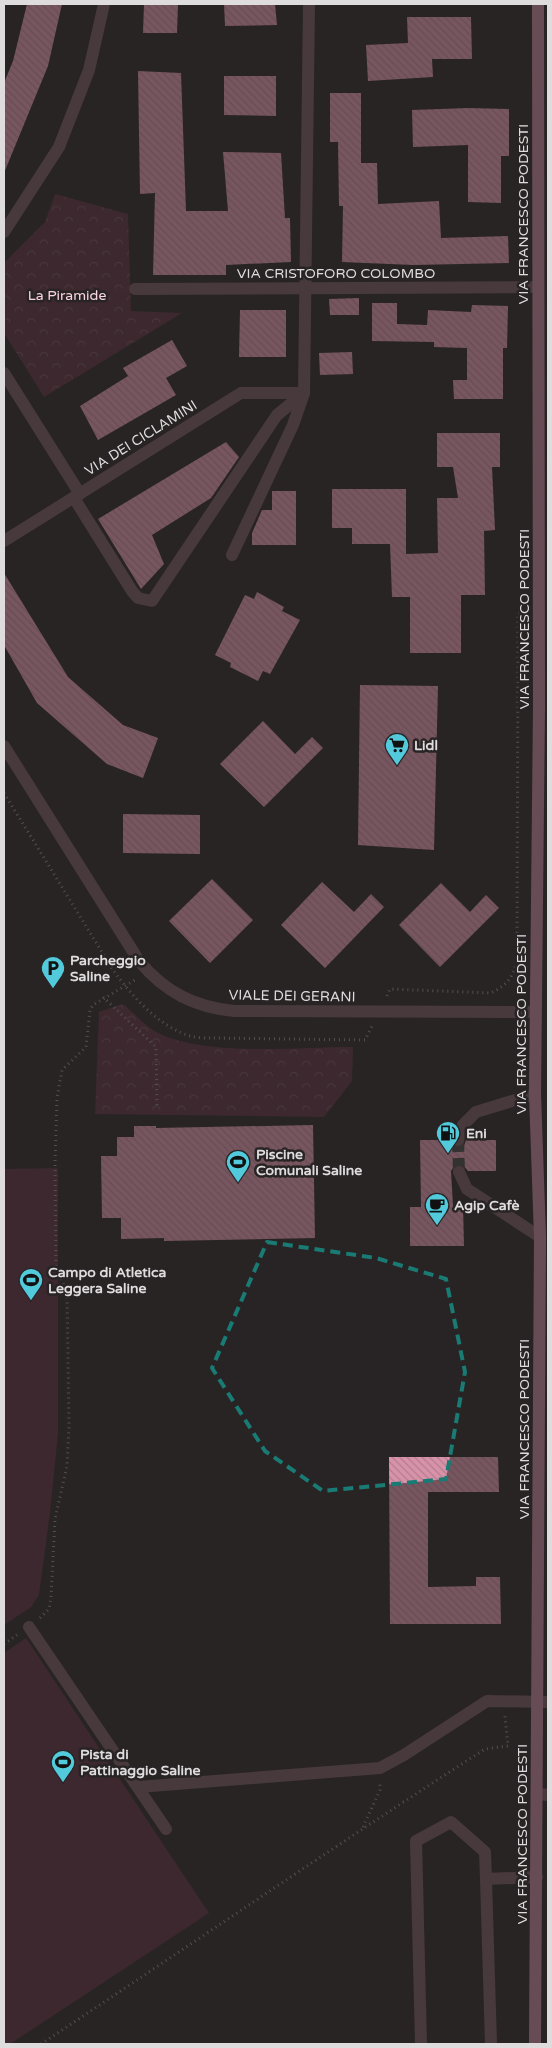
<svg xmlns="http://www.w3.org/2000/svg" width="552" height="2048" font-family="'Varela Round',sans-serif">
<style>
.forest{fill:url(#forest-crowns)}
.garden{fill:#542e3b}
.building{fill:url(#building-back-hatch)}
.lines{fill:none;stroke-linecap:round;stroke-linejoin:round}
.minor-tunnel{stroke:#434041;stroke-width:12;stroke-dasharray:12 6;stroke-linecap:butt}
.path{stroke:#878384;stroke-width:3;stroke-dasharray:1 4;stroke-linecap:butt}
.minor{stroke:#6e525a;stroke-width:12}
.major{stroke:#b77d90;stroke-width:12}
.marked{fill:none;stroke:#197b74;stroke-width:4;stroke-dasharray:10 6;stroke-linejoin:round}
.labels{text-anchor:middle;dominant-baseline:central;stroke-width:5;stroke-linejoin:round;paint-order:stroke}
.street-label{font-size:14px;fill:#dfdcdd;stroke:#282425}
.park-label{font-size:14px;fill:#fcd4e0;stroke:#282425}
.poi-label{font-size:14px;font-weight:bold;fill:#dfdcdd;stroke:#282425;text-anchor:start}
</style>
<defs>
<pattern id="forest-crowns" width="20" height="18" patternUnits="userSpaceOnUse" patternTransform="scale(1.25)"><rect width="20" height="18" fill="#542e3b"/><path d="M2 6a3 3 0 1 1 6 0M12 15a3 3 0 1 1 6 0" fill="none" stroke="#6c4c57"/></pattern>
<pattern id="building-back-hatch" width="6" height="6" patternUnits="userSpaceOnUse" patternTransform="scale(1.25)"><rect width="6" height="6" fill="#d892a9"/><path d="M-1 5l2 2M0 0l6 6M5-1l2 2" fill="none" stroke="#b37e8f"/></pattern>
</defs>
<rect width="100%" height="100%" fill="#282425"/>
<g class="forest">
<polygon points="55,194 128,214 131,311 182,313 44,397 4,333 4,263 45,222"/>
<path d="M123,1004C134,1013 146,1027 158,1033C208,1057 297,1047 353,1047L352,1081L324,1117L95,1114L99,1012Z"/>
</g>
<g class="garden">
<polygon points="58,1168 58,1433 50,1513 39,1595 31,1607 4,1625 4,1169"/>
<polygon points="26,1638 209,1913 10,2044 4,2044 4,1653"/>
</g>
<g class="building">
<polygon points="27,4 62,4 48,66 4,173 4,83 13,61"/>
<polygon points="144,4 178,4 177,33 143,33"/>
<polygon points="224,4 275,4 277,25 225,26"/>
<polygon points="407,17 471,17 472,59 432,59 433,77 368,81 366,45 408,43"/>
<polygon points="138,71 181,73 186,211 228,211 223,152 281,153 285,218 290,218 291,262 226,265 226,275 153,275 155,193 140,194"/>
<polygon points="224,76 276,76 276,116 224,115"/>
<polygon points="330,93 361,93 361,163 377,163 378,204 439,201 441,238 508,236 509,263 413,265 342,262 343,206 339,206 338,142 330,142"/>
<polygon points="468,108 509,109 509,156 501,156 501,203 468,202 468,145 413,147 412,110"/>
<polygon points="359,298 359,315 330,315 329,299"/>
<polygon points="372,303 397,303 397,324 427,325 428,310 471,312 472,305 508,306 507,348 503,348 503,399 454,399 453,380 467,380 467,348 434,347 434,342 372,341"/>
<polygon points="240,310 286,310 286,357 239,357"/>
<polygon points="172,340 187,366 166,378 176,395 98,440 80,406 128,376 123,368"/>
<polygon points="352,352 353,374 320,375 319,353"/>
<polygon points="437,433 500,433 500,467 492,467 495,530 484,531 485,595 461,595 461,653 410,653 410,597 392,597 390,544 352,544 352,528 332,528 332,489 406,489 406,554 438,553 437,498 458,498 453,467 437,467"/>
<polygon points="226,442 239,457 211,498 152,535 164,564 141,589 98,519"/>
<polygon points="272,491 296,491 296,545 252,545 252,533 262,510 272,510"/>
<polygon points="4,573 68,677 123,725 158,738 143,778 107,764 37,703 4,645"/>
<polygon points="257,592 284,607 282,611 300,620 270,674 263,671 258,681 230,667 231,663 215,655 245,595 254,599"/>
<polygon points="360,685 438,686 434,850 358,845"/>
<polygon points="263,721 295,754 312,737 323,748 264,807 220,764"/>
<polygon points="123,814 200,815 200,854 123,853"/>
<polygon points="212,879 253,920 210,963 169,921"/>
<polygon points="322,882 354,912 371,894 384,907 325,968 281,925"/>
<polygon points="441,883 470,912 486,895 499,908 440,967 399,925"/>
<polygon points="313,1125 315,1238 164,1241 164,1238 121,1239 121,1218 102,1218 101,1156 117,1156 117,1137 134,1137 134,1126 156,1126 156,1128"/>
<polygon points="420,1140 450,1140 452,1146 459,1148 464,1146 466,1140 496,1140 496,1171 468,1171 464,1166 459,1164 455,1165 451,1171 453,1206 463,1206 464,1246 410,1246 410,1207 421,1207"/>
<polygon points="389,1457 498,1457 499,1492 428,1492 428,1587 476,1586 476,1577 500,1577 501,1624 390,1624"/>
</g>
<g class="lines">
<polyline class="minor-tunnel" points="458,1140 459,1172"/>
<g class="path">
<path d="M4,793L113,970C132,996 158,1026 190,1036C197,1038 206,1038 213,1038L365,1040L372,1026"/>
<path d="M387,996L390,989L491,993C508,985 514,976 517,959L518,613H524"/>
<polyline points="103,997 156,1047 157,1109"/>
<polyline points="40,1618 49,1609 51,1598 55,1519 67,1466 69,1427 67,1291 56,1269 55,1162 57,1098 62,1070 86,1047 90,1010 93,1005 135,980"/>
<polyline points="4,1644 17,1635"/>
<polyline points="363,1827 380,1790 380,1784"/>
<path d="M41,2044C189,1946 336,1845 485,1749L508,1746L505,1716"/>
</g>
<g class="minor">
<polyline points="4,232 59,147 89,70 104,4"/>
<polyline points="135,289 537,287"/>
<polyline points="4,373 80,494"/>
<polyline points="74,498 132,591 138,598 152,601 277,415 304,393"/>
<polyline points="4,541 241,393 304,393"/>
<polyline points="232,555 293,425 304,393 309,4"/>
<path d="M4,746L139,961C165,992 194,1007 234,1011L535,1012"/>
<polyline points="458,1140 463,1125 476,1112 535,1094"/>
<polyline points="459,1172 467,1189 540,1237"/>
<polyline points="29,1627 166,1829"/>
<polyline points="138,1787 380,1768 404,1755 487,1701 548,1702"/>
<polyline points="538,1794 548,1795"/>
<polyline points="421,2044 416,1841 451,1822 485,1852 486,1879"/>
<polyline points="491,2044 486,1879 537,1877"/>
</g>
<polyline class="major" points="535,2044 540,1237 535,1094 539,708 538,4"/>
</g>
<path d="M0 0H552V2048H0ZM267,1242L376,1258L446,1279L465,1372L446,1479L323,1491L265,1451L212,1368Z" fill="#282425" fill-opacity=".55" fill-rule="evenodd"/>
<path class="marked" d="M267,1242L376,1258L446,1279L465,1372L446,1479L323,1491L265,1451L212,1368Z"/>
<defs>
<g id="supermarket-pin" transform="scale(1.25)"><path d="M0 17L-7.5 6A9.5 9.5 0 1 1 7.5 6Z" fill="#53cadc" stroke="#282425"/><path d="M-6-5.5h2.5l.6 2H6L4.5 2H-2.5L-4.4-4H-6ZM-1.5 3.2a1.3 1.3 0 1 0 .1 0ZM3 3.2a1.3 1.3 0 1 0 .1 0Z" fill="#111"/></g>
<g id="parking-pin" transform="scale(1.25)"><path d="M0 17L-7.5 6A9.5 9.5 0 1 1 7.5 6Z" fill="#53cadc" stroke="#282425"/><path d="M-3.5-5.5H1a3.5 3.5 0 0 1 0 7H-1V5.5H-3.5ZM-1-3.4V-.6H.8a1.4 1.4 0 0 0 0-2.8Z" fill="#111"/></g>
<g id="fuel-pin" transform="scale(1.25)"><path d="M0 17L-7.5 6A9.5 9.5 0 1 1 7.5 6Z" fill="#53cadc" stroke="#282425"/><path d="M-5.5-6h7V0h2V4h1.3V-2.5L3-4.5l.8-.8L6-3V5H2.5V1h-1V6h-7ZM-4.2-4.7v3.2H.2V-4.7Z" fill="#111"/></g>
<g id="stadium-pin" transform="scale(1.25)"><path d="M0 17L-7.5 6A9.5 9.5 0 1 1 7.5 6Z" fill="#53cadc" stroke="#282425"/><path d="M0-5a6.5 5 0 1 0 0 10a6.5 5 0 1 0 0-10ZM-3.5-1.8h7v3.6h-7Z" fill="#111"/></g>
<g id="cafe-pin" transform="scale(1.25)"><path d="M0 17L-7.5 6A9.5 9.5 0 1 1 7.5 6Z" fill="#53cadc" stroke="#282425"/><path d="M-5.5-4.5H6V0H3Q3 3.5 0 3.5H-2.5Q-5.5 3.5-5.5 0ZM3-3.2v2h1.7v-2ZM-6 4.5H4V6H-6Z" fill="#111"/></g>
</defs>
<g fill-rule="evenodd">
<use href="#supermarket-pin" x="397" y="745"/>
<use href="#parking-pin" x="53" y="968"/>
<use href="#fuel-pin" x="448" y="1133"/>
<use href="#stadium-pin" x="238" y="1162"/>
<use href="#cafe-pin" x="437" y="1205"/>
<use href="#stadium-pin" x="31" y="1280"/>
<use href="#stadium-pin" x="63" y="1762"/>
</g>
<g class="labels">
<g class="street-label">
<text transform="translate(523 214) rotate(-90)">VIA FRANCESCO PODESTI</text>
<text x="336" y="273">VIA CRISTOFORO COLOMBO</text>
<text transform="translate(141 438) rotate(-32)">VIA DEI CICLAMINI</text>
<text transform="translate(524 619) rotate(-90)">VIA FRANCESCO PODESTI</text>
<text transform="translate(292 996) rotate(1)">VIALE DEI GERANI</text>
<text transform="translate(521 1024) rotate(-90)">VIA FRANCESCO PODESTI</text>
<text transform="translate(524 1429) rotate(-90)">VIA FRANCESCO PODESTI</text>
<text transform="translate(522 1834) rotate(-90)">VIA FRANCESCO PODESTI</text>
</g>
<g class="park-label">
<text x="67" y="295">La Piramide</text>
</g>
<g class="poi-label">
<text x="414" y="745">Lidl</text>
<text x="70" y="960">Parcheggio<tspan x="70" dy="16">Saline</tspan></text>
<text x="466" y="1133">Eni</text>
<text x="256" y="1154">Piscine<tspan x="256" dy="16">Comunali Saline</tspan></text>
<text x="454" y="1205">Agip Cafè</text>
<text x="48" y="1272">Campo di Atletica<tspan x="48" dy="16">Leggera Saline</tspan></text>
<text x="80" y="1754">Pista di<tspan x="80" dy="16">Pattinaggio Saline</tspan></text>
</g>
</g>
<rect width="552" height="2048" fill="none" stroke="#dfdcdd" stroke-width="10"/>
</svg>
